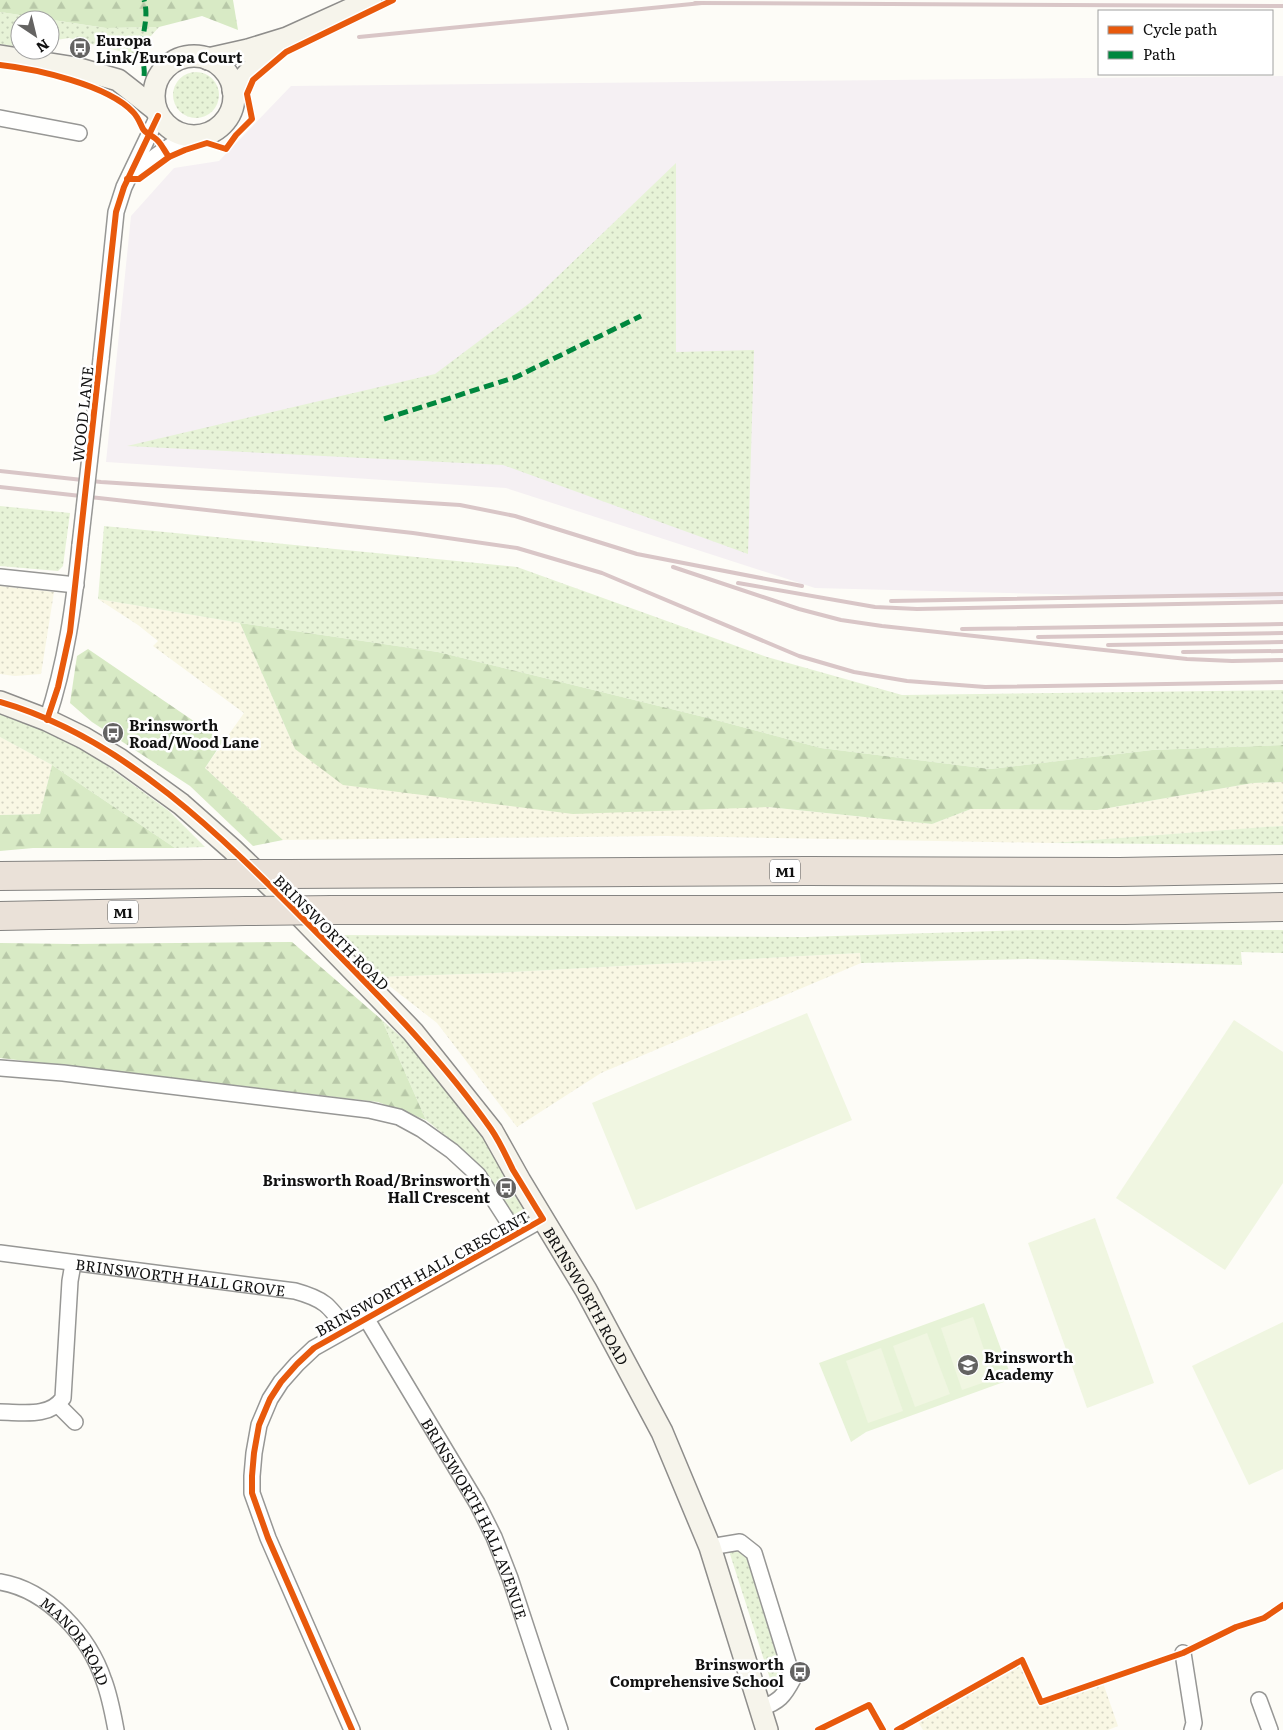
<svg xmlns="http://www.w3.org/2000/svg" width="1283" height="1730" font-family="Literata,serif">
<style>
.industrial{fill:#f5f0f3}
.farmland{fill:url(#farmland-dots)}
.grass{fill:url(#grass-dots)}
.forest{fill:url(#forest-firs)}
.park{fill:#e7f3d7}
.pitch{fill:#f0f6e1}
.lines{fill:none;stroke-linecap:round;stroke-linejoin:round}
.street-casing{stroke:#979795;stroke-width:18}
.secondary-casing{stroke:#8e8d8b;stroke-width:24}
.highway-casing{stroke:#858482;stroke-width:30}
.street{stroke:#fffffe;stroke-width:15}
.secondary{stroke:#f6f4eb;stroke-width:21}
.highway{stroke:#eae1d8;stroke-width:28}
.rail{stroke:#d9c6c7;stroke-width:4}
.street-bridge-casing{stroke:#979795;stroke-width:18;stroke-linecap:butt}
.highway-bridge-casing{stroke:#858482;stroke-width:30;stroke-linecap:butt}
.street-bridge{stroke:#fffffe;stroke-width:15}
.highway-bridge{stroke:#eae1d8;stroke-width:28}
.quiet{stroke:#00873e;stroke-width:5;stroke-dasharray:10 5;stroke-linecap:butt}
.cycleway-casing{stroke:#fff;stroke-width:9}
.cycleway{stroke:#e8590c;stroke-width:6}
.labels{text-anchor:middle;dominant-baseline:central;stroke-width:5;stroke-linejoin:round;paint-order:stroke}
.shield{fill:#fff;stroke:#585858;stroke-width:1}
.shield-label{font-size:14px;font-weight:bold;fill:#111}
.poi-label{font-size:15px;font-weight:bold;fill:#111;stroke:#fff;text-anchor:start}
.street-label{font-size:15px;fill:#111;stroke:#fff}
</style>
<defs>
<pattern id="farmland-dots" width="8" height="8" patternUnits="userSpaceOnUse" patternTransform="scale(1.25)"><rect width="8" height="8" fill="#f9f7e4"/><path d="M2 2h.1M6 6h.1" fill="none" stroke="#d4d3c3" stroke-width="1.8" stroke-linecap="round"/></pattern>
<pattern id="grass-dots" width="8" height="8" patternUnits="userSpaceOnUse" patternTransform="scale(1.25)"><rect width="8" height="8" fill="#e7f3d7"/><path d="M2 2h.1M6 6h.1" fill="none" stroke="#c5cfb8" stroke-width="1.8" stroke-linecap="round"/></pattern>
<pattern id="forest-firs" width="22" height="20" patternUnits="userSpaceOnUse" patternTransform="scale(1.25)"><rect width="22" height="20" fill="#d8eac5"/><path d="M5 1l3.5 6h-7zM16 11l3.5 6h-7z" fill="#b8c8a8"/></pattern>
</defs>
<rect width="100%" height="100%" fill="#fdfcf7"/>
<polygon class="industrial" points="1283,76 1283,600 815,588 506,488 106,462 131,216 174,168 219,161 291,86"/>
<g class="farmland">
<polygon points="0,586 54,592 41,674 15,676 0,674"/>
<polygon points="98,599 240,623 295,749 768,807 932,824 971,809 1097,810 1253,783 1283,782 1283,826 1052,843 665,836 283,840 205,768 244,713 153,646 158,641 138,625"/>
<polygon points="0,737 52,765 40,814 0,815"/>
<polygon points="860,953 861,963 601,1073 517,1127 437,1023 378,977 495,973"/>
<polygon points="1021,1664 1041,1705 1103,1683 1118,1726 1108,1730 923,1730 918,1722"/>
</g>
<g class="grass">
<polygon points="0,12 106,28 159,27 134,55 69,38 50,41 50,20 20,20 20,45 11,46 0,44"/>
<circle cx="196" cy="95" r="23"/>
<polygon points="676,163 676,352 754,350 748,554 503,465 127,446 435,374 531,302"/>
<polygon points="0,506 70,513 63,566 58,571 0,566"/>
<polygon points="104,526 517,567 767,657 902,695 1283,690 1283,745 1152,750 990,769 821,748 712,719 438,652 240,623 98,599"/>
<polygon points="0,710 80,746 169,811 205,847 175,848 52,765 0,737"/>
<polygon points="1283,826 1283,845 1052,843 1265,827"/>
<polygon points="1028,930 1283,930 1283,953 1241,952 1242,965 1028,959 861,963 860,953 495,973 378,977 337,935 804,937"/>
<polygon points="382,1020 420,1054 466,1113 506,1173 527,1210 525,1217 519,1220 514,1218 479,1168 457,1145 426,1120"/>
<polygon points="729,1551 739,1551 749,1558 786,1673 784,1685 774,1691"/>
</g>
<g class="forest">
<polygon points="0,0 233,0 238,30 202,16 159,27 106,28 0,12"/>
<polygon points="240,623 438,652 712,719 821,748 990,769 1152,750 1283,745 1283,782 1253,783 1097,810 971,809 932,824 768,807 573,814 343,785 295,749"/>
<polygon points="88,649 223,741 205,768 283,840 253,846 190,786 92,722 70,703 77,656"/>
<polygon points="52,765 175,848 33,848 0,851 0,815 40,814"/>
<polygon points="292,942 382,1020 426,1120 378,1102 0,1058 0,943 73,944"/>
</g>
<polygon class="park" points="984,1303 1012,1379 866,1432 851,1442 819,1363"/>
<g class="pitch">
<polygon points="807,1013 852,1120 636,1210 592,1103"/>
<polygon points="1234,1020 1283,1052 1283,1183 1225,1270 1116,1198"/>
<polygon points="1095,1218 1154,1383 1087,1408 1028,1243"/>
<polygon points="973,1317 994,1379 962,1390 941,1328"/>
<polygon points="1283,1322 1283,1469 1249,1485 1192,1366"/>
<polygon points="927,1333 950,1394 915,1407 893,1346"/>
<polygon points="881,1348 903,1411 868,1423 846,1361"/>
</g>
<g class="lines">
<g class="street-casing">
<g id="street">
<polyline points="0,118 79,133"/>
<polyline points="130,175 164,150 186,136"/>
<polyline points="101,359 116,212 124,187 158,116"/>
<polyline points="0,577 76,585"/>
<path d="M47,720C66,663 74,605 80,545"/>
<polyline points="0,1068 63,1073 369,1110 399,1117 421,1129 452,1151 478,1175 516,1234"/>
<path id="s1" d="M0,1253L295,1291C324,1299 329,1305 346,1329"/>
<path id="s2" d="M366,1318L477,1503L494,1537L510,1578L560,1730"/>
<polyline points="58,1405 75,1422"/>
<path d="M0,1412C21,1412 50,1418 63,1398L70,1281L73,1264"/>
<path d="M710,1547L740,1542L754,1553L793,1679C784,1696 779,1702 761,1708"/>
<path id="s3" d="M0,1582C48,1590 89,1636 104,1681C110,1697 113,1714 116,1730"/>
<polyline points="1183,1653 1194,1723 1192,1730"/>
<polyline points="1259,1700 1270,1730"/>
<polyline points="352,1730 268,1538 252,1493 252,1476 254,1453 259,1425 270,1399 281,1382 297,1364 314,1348 543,1219"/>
</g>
</g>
<g class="secondary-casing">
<g id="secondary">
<circle cx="194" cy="96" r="40"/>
<polyline points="0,56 76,68 118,80 155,109"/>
<polyline points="208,59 248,50 287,38 371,0"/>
<polyline points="233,90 259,62 280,45"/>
<path id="s4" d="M0,702L47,720L84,738L119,759L181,804L232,849L276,891L413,1032L492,1131L520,1181L586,1290L662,1432L710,1547L767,1730"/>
</g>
</g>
<g class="highway-casing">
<g id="highway">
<polyline points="288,874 807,871 1119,872 1283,869"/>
<polyline points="0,876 207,874"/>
<polyline points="332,910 1125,910 1283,907"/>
<polyline points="0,916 246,911"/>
</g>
</g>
<use href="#street" class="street"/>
<use href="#secondary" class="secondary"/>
<use href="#highway" class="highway"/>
<g class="rail">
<polyline points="695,3 1283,6"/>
<polyline points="359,37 702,3"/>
<polyline points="0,471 101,482 460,505 515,516 637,554 802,586"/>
<polyline points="0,487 413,533 517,548 602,573 799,656 854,672 907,681 985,687 1283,682"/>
<polyline points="673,567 799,609 841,620 882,626 1187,659 1232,661 1283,660"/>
<polyline points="738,583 875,607 917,609 1283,602"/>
<polyline points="891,601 1283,594"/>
<polyline points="962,629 1283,624"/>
<polyline points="1038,637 1283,633"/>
<polyline points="1108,645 1283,642"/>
<polyline points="1183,652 1283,651"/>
</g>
<g class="street-bridge-casing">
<polyline id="street-bridge" points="80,545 101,359"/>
</g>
<g class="highway-bridge-casing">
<g id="highway-bridge">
<polyline points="207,874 288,874"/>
<polyline points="246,911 332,910"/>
</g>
</g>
<use href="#street-bridge" class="street-bridge"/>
<use href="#highway-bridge" class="highway-bridge"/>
<g class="quiet">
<path d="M144,76C145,69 143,63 142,56C140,37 150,19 144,0"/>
<polyline points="384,419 516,377 641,316"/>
</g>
<g class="cycleway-casing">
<g id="cycleway">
<path d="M0,65C36,69 108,85 133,112C138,117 140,123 143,129C146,134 154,136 158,141C162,145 165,152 169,157"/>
<polyline points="127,179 139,179 169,157 185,150 207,143 226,149 236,135 252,119 247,94 253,80 286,52 393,0"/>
<path d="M0,702C129,739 230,845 321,937C381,998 442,1059 491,1129C500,1142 506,1156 513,1170C523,1186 533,1203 543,1219L314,1348L297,1364L281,1382L270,1399L259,1425L254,1453L252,1476V1493L268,1538L352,1730"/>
<polyline points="47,720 58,687 70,632 116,212 124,187 158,116"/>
<polyline points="818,1730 869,1705 883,1730"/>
<polyline points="897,1730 1022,1660 1041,1702 1183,1653 1236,1627 1264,1618 1283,1605"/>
</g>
</g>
<use href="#cycleway" class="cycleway"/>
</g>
<defs>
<g id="bus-disc" transform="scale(1.125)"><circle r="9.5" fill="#646362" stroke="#fff"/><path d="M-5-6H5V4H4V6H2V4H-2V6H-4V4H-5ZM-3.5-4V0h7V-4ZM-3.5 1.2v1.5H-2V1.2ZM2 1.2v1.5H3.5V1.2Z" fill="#fff"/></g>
<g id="school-disc" transform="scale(1.125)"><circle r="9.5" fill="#646362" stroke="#fff"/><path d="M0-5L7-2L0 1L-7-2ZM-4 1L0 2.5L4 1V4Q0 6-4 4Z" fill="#fff"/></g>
</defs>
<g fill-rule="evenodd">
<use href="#bus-disc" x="80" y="48"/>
<use href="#bus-disc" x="113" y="733"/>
<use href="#bus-disc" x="506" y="1188"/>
<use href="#school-disc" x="968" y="1365"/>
<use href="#bus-disc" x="800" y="1672"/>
</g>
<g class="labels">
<g class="shield">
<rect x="770" y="859.5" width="30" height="23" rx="4"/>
<rect x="108" y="900.5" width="30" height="23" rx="4"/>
</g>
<g class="shield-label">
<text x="785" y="871">M1</text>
<text x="123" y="912">M1</text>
</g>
<g class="poi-label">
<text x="96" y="39">Europa<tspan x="96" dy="17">Link/Europa Court</tspan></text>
<text x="129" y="724">Brinsworth<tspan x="129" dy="17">Road/Wood Lane</tspan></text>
<text x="490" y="1179" text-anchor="end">Brinsworth Road/Brinsworth<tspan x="490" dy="17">Hall Crescent</tspan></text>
<text x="984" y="1356">Brinsworth<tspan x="984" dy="17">Academy</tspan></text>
<text x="784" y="1663" text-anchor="end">Brinsworth<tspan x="784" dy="17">Comprehensive School</tspan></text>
</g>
<g class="street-label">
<text transform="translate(82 414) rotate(-84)">WOOD LANE</text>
<text transform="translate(332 932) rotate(45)">BRINSWORTH ROAD</text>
<text transform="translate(422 1273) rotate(-29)">BRINSWORTH HALL CRESCENT</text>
<text stroke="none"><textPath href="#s1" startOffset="182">BRINSWORTH HALL GROVE</textPath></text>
<text stroke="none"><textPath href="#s4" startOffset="851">BRINSWORTH ROAD</textPath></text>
<text stroke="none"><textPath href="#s2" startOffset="229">BRINSWORTH HALL AVENUE</textPath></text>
<text stroke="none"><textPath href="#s3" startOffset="100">MANOR ROAD</textPath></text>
</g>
</g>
<rect x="1098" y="10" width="175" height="65" fill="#ffffff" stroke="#a0a0a0"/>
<rect x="1108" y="26" width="25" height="8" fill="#e8590c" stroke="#a0a0a0"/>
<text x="1143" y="35" font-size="15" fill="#111111">Cycle path</text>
<rect x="1108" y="51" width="25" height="8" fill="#00873e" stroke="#a0a0a0"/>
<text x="1143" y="60" font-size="15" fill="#111111">Path</text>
<g transform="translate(35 35) rotate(145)"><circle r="24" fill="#ffffff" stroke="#a0a0a0"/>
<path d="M0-4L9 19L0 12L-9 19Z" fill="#646362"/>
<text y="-8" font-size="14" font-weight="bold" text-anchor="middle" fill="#111111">N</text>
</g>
</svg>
